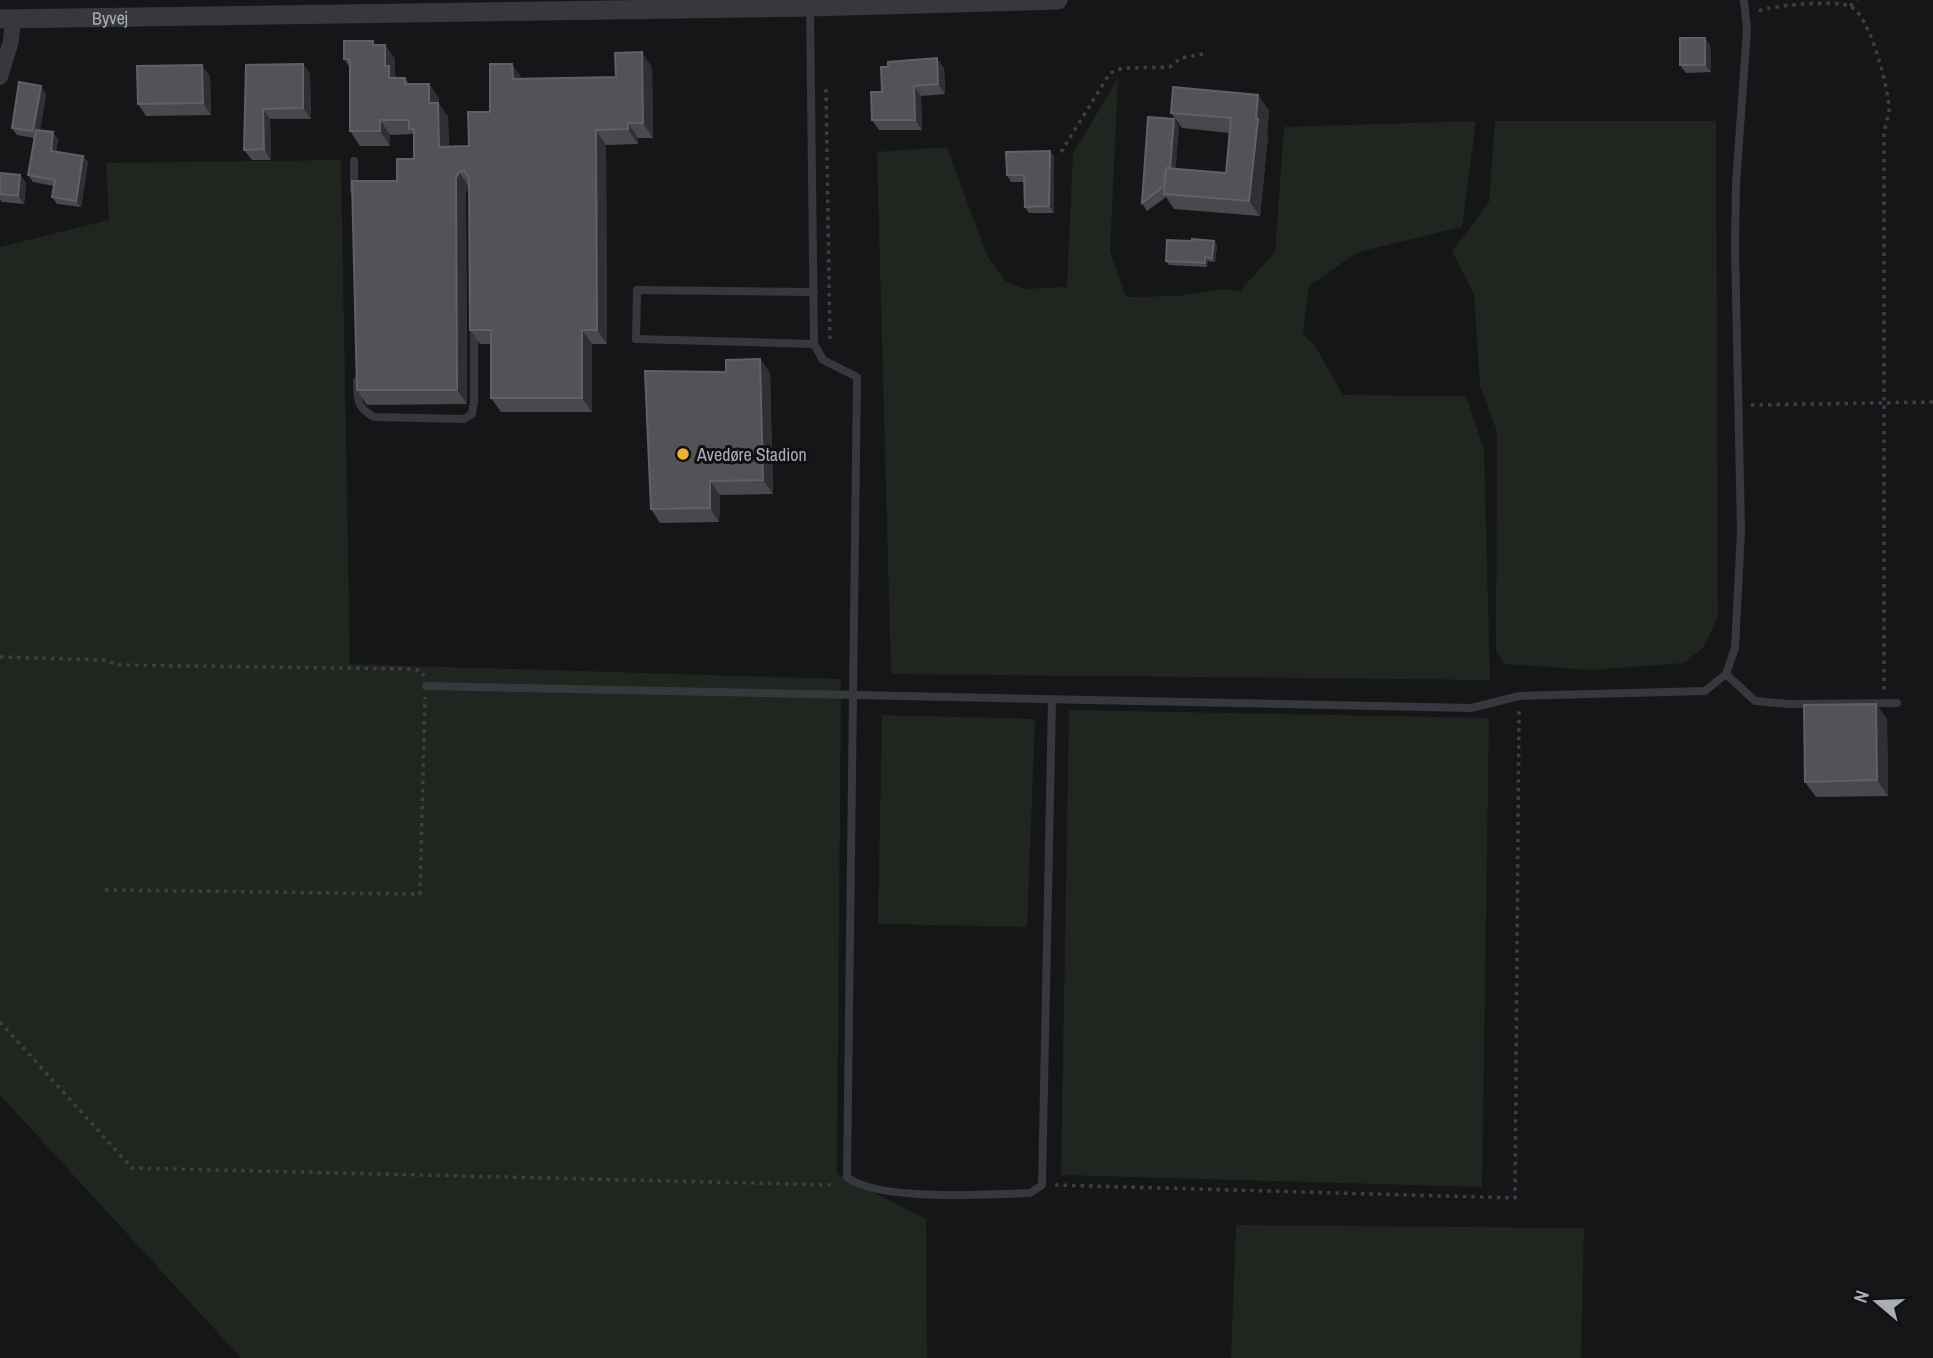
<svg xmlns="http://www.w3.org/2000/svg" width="1933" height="1358" font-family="'Archivo Narrow',sans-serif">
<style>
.green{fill:#1e261f}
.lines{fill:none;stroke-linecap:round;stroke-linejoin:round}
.path{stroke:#3d3f44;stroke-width:3.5;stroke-dasharray:3.5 5;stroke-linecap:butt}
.service{stroke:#37383d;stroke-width:8}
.minor{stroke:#37383d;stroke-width:16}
.tertiary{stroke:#37383d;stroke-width:19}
.wall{fill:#47494d}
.shaded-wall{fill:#2f3033}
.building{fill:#525359;stroke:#5f6168;stroke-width:2}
.poi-dot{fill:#f2b134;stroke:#111113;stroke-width:2.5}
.labels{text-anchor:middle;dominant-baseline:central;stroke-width:6;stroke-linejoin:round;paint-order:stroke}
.street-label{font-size:18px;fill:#a8adb8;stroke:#111113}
.poi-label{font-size:18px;fill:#a8adb8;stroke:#111113;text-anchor:start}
</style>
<rect width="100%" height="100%" fill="#161618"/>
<g class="green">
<polygon points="1118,78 1110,251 1126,297 1178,296 1220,289 1240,291 1275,252 1284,127 1476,121 1462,227 1358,252 1309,286 1303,334 1315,346 1343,395 1466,396 1484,449 1490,680 891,674 877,152 947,147 987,256 1005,281 1024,289 1067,287 1073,154"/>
<polygon points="1495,121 1716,121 1718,615 1704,647 1684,663 1592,670 1505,664 1496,651 1497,431 1480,386 1474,294 1452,251 1489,202"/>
<polygon points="341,160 350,664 841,679 837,1174 926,1219 927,1358 241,1358 0,1095 0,247 109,220 106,163"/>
<polygon points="1069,710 1489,718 1482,1187 1061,1175"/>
<polygon points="882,715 1035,719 1027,927 878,924"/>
<polygon points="1236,1225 1584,1228 1581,1358 1231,1358"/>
</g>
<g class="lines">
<g class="path">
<polyline points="1850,6 1857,0"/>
<path d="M1759,11C1775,5 1834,0 1850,6C1870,15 1889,89 1889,110C1888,117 1886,125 1884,132V690"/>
<polyline points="826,89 830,344"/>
<polyline points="1061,152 1110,73 1123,68 1170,67 1181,58 1203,54"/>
<polyline points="1751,405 1933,402"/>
<polyline points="0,657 104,660 119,665 414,669 421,671 424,676"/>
<polyline points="105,890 420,894 425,697"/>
<polyline points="0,1022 132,1168 836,1185"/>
<polyline points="1055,1185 1515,1198 1519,710"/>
</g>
<g class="service">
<polyline points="810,7 814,344 636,339 637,290 814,292"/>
<polyline points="354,161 354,190"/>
<path d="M814,344L823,360L857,377L847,1177C878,1202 988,1194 1030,1193L1042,1185L1052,700"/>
<path d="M357,381C358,400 356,407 374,417L464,419L472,414L474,402V325"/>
<polyline points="1726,674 1755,701 1789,704 1897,703"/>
<polyline points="426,686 1471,708 1519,696 1705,691 1726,674 1735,648 1741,531 1735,247 1736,183 1747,30 1744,0"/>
</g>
<polyline class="minor" points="0,77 11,41 13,19"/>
<path class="tertiary" id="s1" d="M0,19L810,7L1058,0"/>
</g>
<g class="wall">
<polygon points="376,45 385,45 395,59 395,75 397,78 405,78 409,84 429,84 439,98 439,104 448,117 449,147 469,146 490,112 522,78 616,77 652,67 653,138 638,138 638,144 606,145 607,344 592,344 592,412 501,412 491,398 491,344 480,344 470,330 470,187 466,192 467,404 367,405 357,390 397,181 414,159 414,136 413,134 390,135 390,146 360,146 350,131 350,68 344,59"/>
<polygon points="1710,45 1711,72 1686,73 1680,65"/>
<polygon points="303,64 310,74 311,119 270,119 271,160 252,160 244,150 246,65"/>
<polygon points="944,68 945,94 921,96 922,130 879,130 872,120 882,92"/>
<polygon points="210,76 211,115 146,116 138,104"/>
<polygon points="46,94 40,130 58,139 56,151 83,156 88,162 81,207 57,204 52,197 54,186 33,182 28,175 34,138 17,135 12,128"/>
<polygon points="1269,110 1267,132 1268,135 1260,216 1174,209 1166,197 1147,211 1142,203 1174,119 1179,126 1175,169 1226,173 1230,133 1182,128 1171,113"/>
<polygon points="1050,151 1054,157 1054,213 1029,213 1025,207 1024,182 1011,182 1007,175"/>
<polygon points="0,173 20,175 26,183 24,204 2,202 0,199"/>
<polygon points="1214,241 1217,245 1215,262 1208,261 1207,267 1169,265 1166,261"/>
<polygon points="760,359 770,373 773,494 720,495 719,522 660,523 651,509 726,372"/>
<polygon points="1887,719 1888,796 1816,797 1805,782"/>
</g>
<g class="shaded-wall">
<polygon points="1705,38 1710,45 1711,72 1705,65"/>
<polygon points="385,45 395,59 395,75 399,81 389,78 385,66"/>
<polygon points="642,52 652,67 653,138 643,123"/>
<polygon points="937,58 944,68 945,94 938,84"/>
<polygon points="303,64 310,74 311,119 303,108"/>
<polygon points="512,64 522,78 513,79"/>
<polygon points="202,65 210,76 211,115 203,103"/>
<polygon points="429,84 439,98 439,104 448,117 449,161 439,147 429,103"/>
<polygon points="41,86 46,94 39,139 33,131"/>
<polygon points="914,86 921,96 922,130 915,120"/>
<polygon points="1258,95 1269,110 1267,132 1268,135 1260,216 1249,201"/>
<polygon points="263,109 270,119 271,160 264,149"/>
<polygon points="1174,119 1179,126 1174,191 1168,183"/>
<polygon points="380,120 390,135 390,146 380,131"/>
<polygon points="628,123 638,138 638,144 628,129"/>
<polygon points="596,130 606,145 607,344 597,330"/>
<polygon points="53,132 58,139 55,157 51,151"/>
<polygon points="1050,151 1054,157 1054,213 1049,206"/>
<polygon points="83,156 88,162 81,207 76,201"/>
<polygon points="459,172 469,187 466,192 467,404 457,390 456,178"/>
<polygon points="20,175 26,183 24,204 18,196"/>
<polygon points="1214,241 1217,245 1215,262 1212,258"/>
<polygon points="1205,257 1208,261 1207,267 1205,263"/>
<polygon points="582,330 592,344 592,412 582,398"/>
<polygon points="760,359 770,373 773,494 763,480"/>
<polygon points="710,481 720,495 719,522 710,508"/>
<polygon points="1876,704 1887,719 1888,796 1877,780"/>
</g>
<g class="building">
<rect x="1680" y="38" width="25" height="27"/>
<polygon points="344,41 373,41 373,45 385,45 385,66 389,66 389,78 405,78 405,84 429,84 429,103 438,103 439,147 469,146 468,112 490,112 490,64 512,64 513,79 616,77 615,53 642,52 643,123 628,123 628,129 596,130 597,330 582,330 582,398 491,398 491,330 470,330 469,178 464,171 459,172 456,178 457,390 357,390 352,181 397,181 397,159 414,159 414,129 409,129 409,120 380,120 380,131 350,131 350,63 349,59 344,59"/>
<polygon points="937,58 938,84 914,86 915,120 872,120 871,92 882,92 881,67 888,67 888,62"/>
<polygon points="303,64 303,108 263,109 264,149 244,150 246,65"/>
<polygon points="202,65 203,103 138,104 137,66"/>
<polygon points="19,82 41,86 33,131 12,128"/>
<polygon points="1173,87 1258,95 1256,119 1258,119 1249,201 1164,194 1166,168 1226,173 1231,118 1171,113"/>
<polygon points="1148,117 1174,119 1170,168 1166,168 1164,186 1142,203"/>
<polygon points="36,130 53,132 51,151 83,156 76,201 52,197 55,180 28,175"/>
<polygon points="1050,151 1049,206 1025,207 1024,175 1007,175 1006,152"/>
<polygon points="0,173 20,175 18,196 0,194"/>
<polygon points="1192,239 1214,241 1212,258 1205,257 1205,263 1166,261 1167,240 1192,241"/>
<polygon points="760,359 763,480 710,481 710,508 651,509 645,371 726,372 726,360"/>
<polygon points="1876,704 1877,780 1805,782 1804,705"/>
</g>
<circle class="poi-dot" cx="683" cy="454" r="7"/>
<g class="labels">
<g class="street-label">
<text stroke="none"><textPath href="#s1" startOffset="110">Byvej</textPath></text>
</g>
<g class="poi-label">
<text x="697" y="454">Avedøre Stadion</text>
</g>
</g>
<g transform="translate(1877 1302) rotate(289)" stroke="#111113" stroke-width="5" paint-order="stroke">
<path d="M0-5L12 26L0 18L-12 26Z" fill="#a8adb8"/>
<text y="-10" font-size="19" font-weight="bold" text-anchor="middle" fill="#a8adb8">N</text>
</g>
</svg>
